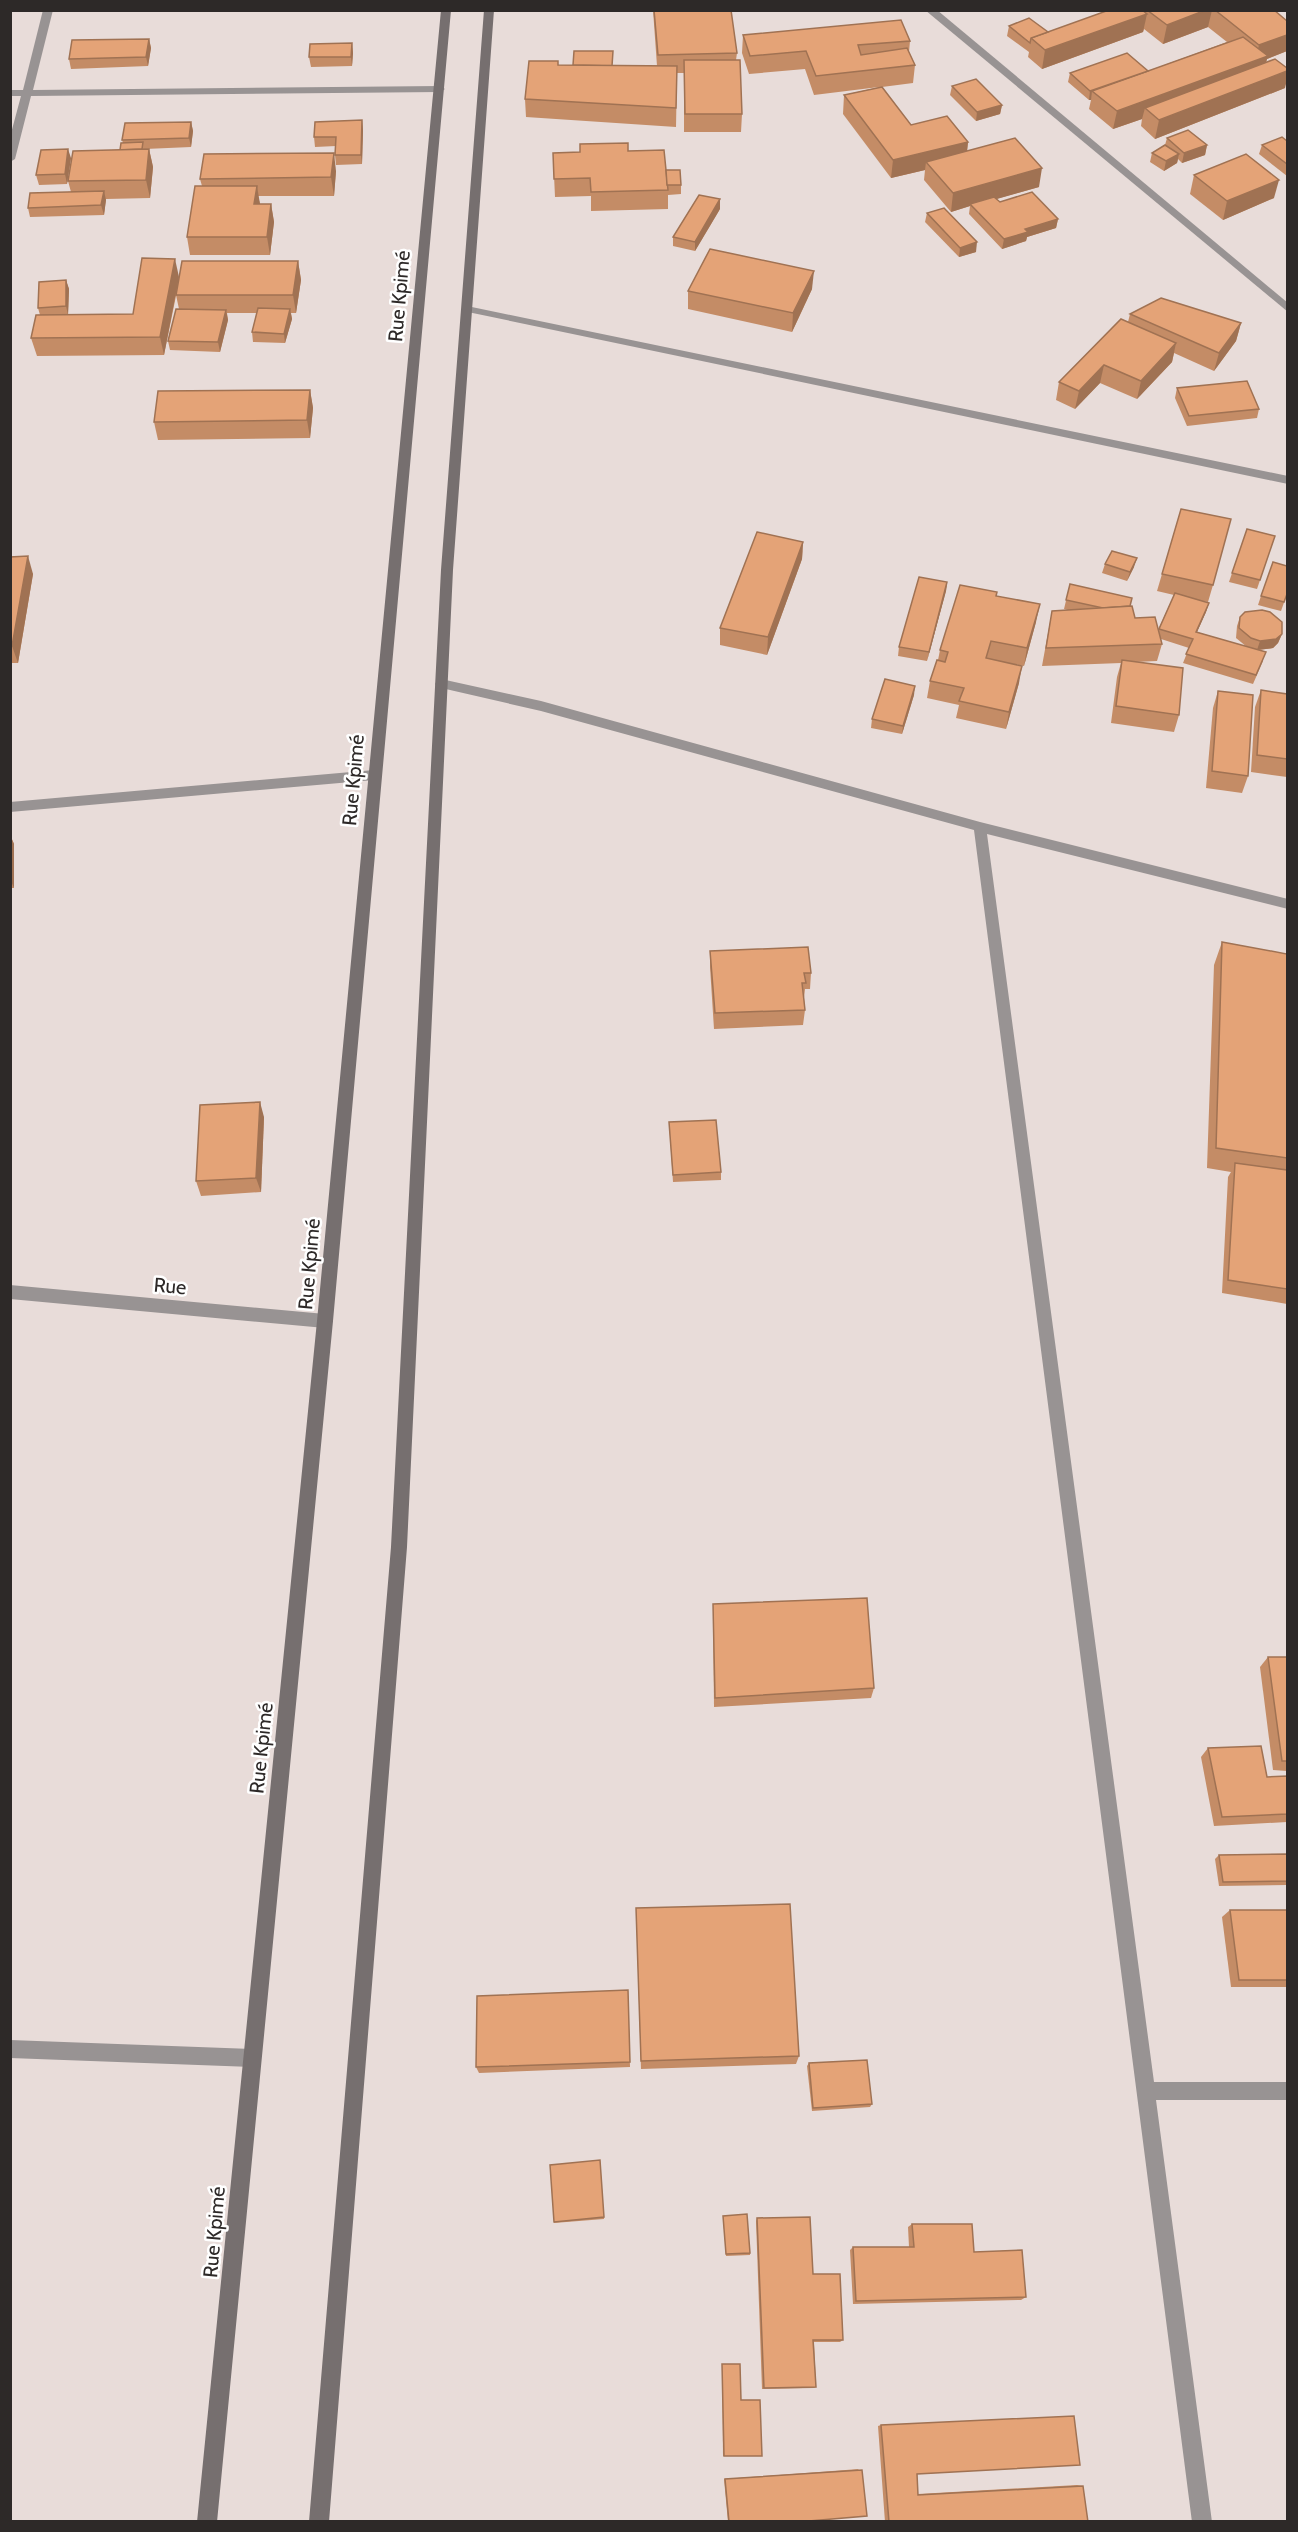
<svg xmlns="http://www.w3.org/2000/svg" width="1298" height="2532" font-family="Cabin,sans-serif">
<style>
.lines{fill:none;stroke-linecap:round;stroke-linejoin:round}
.street{fill:#989393;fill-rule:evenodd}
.secondary{fill:#766f6f;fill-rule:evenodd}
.wall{fill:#c48c66}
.shaded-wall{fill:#a07253}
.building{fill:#e4a377;stroke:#a07253;stroke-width:1.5}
.labels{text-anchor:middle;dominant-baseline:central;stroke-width:5;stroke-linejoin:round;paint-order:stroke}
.street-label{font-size:20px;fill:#2d2928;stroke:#fff}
</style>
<rect width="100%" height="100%" fill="#e8dcd9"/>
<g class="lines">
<g class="street">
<polygon points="43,10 53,10 33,90 440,86 445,89 440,92 31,96 15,159 10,162 10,137 21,96 10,96 10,90 23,90"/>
<polygon points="925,10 937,10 1288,303 1288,312"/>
<polygon points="467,306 1288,476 1288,484 463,311 462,309"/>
<polygon points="441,679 541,701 980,822 1288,899 1288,909 987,834 1154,2082 1288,2082 1288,2100 1156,2100 1212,2522 1192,2522 974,830 541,711 437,687 435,684 437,681"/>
<polygon points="374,770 380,775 374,780 10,812 10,802"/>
<polygon points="10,1285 325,1314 330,1316 333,1321 330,1326 325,1328 10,1299"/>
<polygon points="10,2040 252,2049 258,2052 261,2058 258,2064 252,2067 10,2058"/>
</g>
<g class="secondary">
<polygon points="441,10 451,10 333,1321 217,2522 197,2522 317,1321"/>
<polygon points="484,10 494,10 453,570 407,1547 329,2522 309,2522 391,1547 441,570"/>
</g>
</g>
<g class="wall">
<polygon points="653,10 731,10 737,53 736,60 742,114 741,132 684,132 684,73 677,73 676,127 526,117 525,99 558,65 657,66"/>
<polygon points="1109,10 1274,10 1287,51 1267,59 1266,62 1285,88 1155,139 1141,126 1142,119 1113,129 1089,109 1091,100 1089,100 1068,82 1070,73 1148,71 1227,42 1208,27 1163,44 1144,29 1143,32 1042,69 1028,57 1029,52 1007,36 1009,26 1048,32"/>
<polygon points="743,35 910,41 909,52 915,65 913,83 882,87 911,125 968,142 967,151 1039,187 996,199 1000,202 1058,219 1056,228 1027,237 1026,241 1002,249 969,214 970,206 951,212 924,180 925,170 891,178 843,114 844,95 879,87 814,95 805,69 749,74 742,53"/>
<polygon points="149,39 151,48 148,66 71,69 69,59"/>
<polygon points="352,43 353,53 352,66 311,67 309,57"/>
<polygon points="952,86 1002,105 1000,114 976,121 950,95"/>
<polygon points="362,120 363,130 362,164 336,165 335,155 336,146 315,147 314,137"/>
<polygon points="191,122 193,131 191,147 145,149 149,149 153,167 150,198 106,199 104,215 30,217 28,208 71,192 68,181 120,150 123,143 122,140"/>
<polygon points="1167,138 1207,145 1205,155 1182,163 1178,159 1177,163 1164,171 1150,162 1152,153 1165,145"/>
<polygon points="1287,141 1287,176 1259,154 1262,145"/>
<polygon points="628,151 666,170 681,185 681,194 668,195 668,209 591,211 591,196 555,197 553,153"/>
<polygon points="71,158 67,184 39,185 36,175"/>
<polygon points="336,171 334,196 258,196 260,204 271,204 274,222 270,255 190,255 187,237 202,186 200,179"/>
<polygon points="1194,175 1274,198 1223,220 1190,194"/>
<polygon points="720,209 695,251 673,246 673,237"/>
<polygon points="927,213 976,252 959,257 925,222"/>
<polygon points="298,261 301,280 296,313 291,313 292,319 285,343 253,342 252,332 257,313 227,313 228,320 220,352 170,350 168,341 179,309 176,295 177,291 164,355 37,356 31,338 40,315 38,308 66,280 69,289 68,315 133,314 179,277"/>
<polygon points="812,289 792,332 688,309 688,291"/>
<polygon points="1130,314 1241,323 1236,341 1214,371 1174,353 1172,362 1137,399 1100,383 1075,409 1056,400 1059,382 1128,322"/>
<polygon points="1177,388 1259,409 1257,418 1187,426 1175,398"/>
<polygon points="310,390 313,408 310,438 158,440 154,422"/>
<polygon points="1181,509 1213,585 1208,602 1201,601 1209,603 1206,612 1197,632 1247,647 1236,638 1237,626 1240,617 1282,634 1278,643 1273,648 1258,650 1263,661 1253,684 1183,663 1189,648 1161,639 1162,644 1157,661 1135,662 1179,715 1174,732 1111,723 1117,677 1121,663 1042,666 1052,611 1068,610 1064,609 1070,584 1130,606 1135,618 1158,630 1174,595 1157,591"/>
<polygon points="1247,529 1275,536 1257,589 1229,582"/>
<polygon points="803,542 802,559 767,655 720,645 720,628"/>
<polygon points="10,557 33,574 18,663 10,663"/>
<polygon points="1105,564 1134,567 1127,581 1102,573"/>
<polygon points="947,582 946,591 927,661 898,656 899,647"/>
<polygon points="1287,594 1281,611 1258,605 1261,596"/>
<polygon points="996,596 1036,622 1024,666 987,659 1019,683 1006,729 956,718 959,705 927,698 930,681 938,660 940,650"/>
<polygon points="1261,690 1287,694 1287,777 1251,772 1255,707"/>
<polygon points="1218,691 1248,776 1242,793 1206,788 1213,708"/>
<polygon points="914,695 902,734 871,728 872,719"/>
<polygon points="10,835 14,844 14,888 10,888"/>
<polygon points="1222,942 1287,1158 1287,1304 1222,1293 1228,1177 1231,1172 1207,1168 1214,965"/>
<polygon points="710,951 811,973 810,989 805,989 804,998 805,1010 803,1025 714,1029 710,967"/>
<polygon points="264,1117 261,1192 201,1196 196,1181"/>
<polygon points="669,1122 721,1172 721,1180 673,1182"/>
<polygon points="713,1604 874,1688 871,1698 714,1707 713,1615"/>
<polygon points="1268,1657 1287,1657 1287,1771 1273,1770 1260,1667"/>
<polygon points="1208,1748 1267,1777 1287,1776 1287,1822 1214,1826 1201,1757"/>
<polygon points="1287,1854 1287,1885 1219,1886 1215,1859 1219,1855"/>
<polygon points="636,1908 799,2056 796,2064 641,2069"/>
<polygon points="1230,1910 1287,1910 1287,1987 1231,1987 1222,1917"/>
<polygon points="628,1990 630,2067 479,2073 476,2067"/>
<polygon points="809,2063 872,2104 870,2107 812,2111 807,2066"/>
<polygon points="600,2160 604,2219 554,2223 554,2222"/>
<polygon points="723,2216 750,2253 750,2255 726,2256"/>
<polygon points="757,2218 813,2274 843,2340 840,2342 814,2342 816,2387 814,2388 762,2389 756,2221"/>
<polygon points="912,2224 974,2252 1026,2297 1021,2300 853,2304 850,2250 853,2247 909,2247 908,2227"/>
<polygon points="722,2364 741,2400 762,2456 723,2456"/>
<polygon points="881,2425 917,2474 918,2494 1077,2485 1083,2486 1088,2522 885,2522 878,2426"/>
<polygon points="859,2469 797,2522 728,2522 724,2479"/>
</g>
<g class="shaded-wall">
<polygon points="1206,10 1212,10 1208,27 1163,44 1167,25"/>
<polygon points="1147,14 1143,32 1042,69 1045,50"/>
<polygon points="1287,35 1287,51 1267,59 1263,74 1145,108 1142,119 1113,129 1117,111 1255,61 1259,45"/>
<polygon points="149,39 151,48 148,66 146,57"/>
<polygon points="352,43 353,53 352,66 351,57"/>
<polygon points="1287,71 1287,80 1285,88 1155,139 1159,120"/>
<polygon points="1090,91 1092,91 1091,100 1089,100"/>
<polygon points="1002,105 1000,114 976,121 977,112"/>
<polygon points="362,120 363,130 362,164 361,155"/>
<polygon points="191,122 193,131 191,147 189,138"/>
<polygon points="968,142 966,161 926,162 925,170 891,178 893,160"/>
<polygon points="1207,145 1205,155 1182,163 1184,153"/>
<polygon points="68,149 71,158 67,184 65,174"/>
<polygon points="149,149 153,167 150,198 146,180"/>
<polygon points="334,153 336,171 334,196 331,177"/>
<polygon points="1179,154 1177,163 1164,171 1166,161"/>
<polygon points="1042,168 1039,187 972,206 970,204 970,206 951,212 953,193"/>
<polygon points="1279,180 1274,198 1223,220 1227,201"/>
<polygon points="257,186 260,204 254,204"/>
<polygon points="104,191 106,200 104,215 101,205"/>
<polygon points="720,199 720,209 695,251 695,242"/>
<polygon points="271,204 274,222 270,255 267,237"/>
<polygon points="1058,219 1056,228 1027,237 1026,241 1002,249 1004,239 1025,229"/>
<polygon points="977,242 976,252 959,257 960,248"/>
<polygon points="175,259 179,277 164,355 160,337"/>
<polygon points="298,261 301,280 296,313 293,295"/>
<polygon points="814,271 812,289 792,332 793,313"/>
<polygon points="66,280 69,289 68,315 66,306"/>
<polygon points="290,309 292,319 285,343 284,334"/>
<polygon points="226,310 228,320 220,352 218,342"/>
<polygon points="1241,323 1236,341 1214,371 1219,353"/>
<polygon points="1176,343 1172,362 1137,399 1141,381"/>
<polygon points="1104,365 1100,383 1075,409 1079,391"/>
<polygon points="310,390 313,408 310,438 307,420"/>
<polygon points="803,542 802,559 767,655 768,637"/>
<polygon points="28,556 33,574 18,663 12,646"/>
<polygon points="1137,558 1134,567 1127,581 1130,572"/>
<polygon points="947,582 946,591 927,661 929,652"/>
<polygon points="1209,603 1206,612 1193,641 1196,632"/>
<polygon points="1040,604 1036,622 1024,666 1027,648"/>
<polygon points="1282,634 1278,643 1273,648 1257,650 1260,641"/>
<polygon points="1022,666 1019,683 1006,729 1009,712"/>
<polygon points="915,686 914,695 902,734 903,726"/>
<polygon points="10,835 14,844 14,888 10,879"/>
<polygon points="260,1102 264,1117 261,1192 256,1178"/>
</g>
<g class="building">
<polygon points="654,10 731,10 737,53 658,55"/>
<polygon points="1109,10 1142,10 1147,14 1045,50 1031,38"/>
<polygon points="1147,10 1206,10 1167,25"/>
<polygon points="1215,10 1274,10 1287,21 1287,35 1259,45"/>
<polygon points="1029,18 1048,32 1031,38 1030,43 1009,26"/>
<polygon points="901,20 910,41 858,45 861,55 907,48 915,65 816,76 806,51 750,56 743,35"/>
<polygon points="1243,37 1268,56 1117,111 1092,91"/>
<polygon points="149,39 146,57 69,59 72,40"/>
<polygon points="352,43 351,57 309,57 310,44"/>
<polygon points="574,51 613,51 612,66 573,65"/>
<polygon points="1127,53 1148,71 1090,91 1070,73"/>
<polygon points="1275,59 1287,68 1287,71 1159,120 1145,108"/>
<polygon points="684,60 740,60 742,114 685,114"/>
<polygon points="529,61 558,61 558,65 677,66 676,108 525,99"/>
<polygon points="976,79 1002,105 977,112 952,86"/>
<polygon points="882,87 911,125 947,116 968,142 893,160 844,95"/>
<polygon points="362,120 361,155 335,155 336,137 314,137 315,122"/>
<polygon points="191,122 189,138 122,140 125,123"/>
<polygon points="1188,130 1207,145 1184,153 1167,138"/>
<polygon points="1282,137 1287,141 1287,164 1262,145"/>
<polygon points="1015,138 1042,168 953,193 926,162"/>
<polygon points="143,142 142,149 120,150 121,143"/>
<polygon points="628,143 628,151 664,150 668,190 591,192 590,178 554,179 553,153 580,152 580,144"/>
<polygon points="1165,145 1179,154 1166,161 1152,153"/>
<polygon points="68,149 65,174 36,175 41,150"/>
<polygon points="149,149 146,180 68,181 73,151"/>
<polygon points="334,153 331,177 200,179 204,154"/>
<polygon points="1246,154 1279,180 1227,201 1194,175"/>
<polygon points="666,170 680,170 681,185 667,185"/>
<polygon points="195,186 257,186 254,204 271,204 267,237 187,237"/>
<polygon points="104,191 101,205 28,208 30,193"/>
<polygon points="1032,192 1058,219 1025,229 1028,232 1004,239 970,204 994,197 1000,202"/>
<polygon points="699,195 720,199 695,242 673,237"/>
<polygon points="944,208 977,242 960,248 927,213"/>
<polygon points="710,249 814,271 793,313 688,291"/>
<polygon points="142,258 175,259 160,337 31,338 36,315 133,314"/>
<polygon points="182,261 298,261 293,295 176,295"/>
<polygon points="66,280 66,306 38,308 39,282"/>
<polygon points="1161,298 1241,323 1219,353 1130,314"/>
<polygon points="258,308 290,309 284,334 252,332"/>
<polygon points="176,309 226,310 218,342 168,341"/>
<polygon points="1121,319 1176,343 1141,381 1104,365 1079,391 1059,382"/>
<polygon points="1247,381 1259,409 1189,416 1177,388"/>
<polygon points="310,390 307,420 154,422 158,391"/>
<polygon points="1181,509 1231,519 1213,585 1162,574"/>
<polygon points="1247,529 1275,536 1260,580 1232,573"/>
<polygon points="757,532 803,542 768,637 720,628"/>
<polygon points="1112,551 1137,558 1130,572 1105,564"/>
<polygon points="28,556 12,646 10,646 10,557"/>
<polygon points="1273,562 1287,566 1287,594 1284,602 1261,596"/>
<polygon points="919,577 947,582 929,652 899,647"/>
<polygon points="1070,584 1132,598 1130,606 1103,608 1066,600"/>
<polygon points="960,585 997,592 996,596 1040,604 1027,648 991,641 986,658 1022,666 1009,712 959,701 964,688 930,681 937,660 945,662 948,652 940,650"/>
<polygon points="1175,593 1209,603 1196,632 1266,652 1256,675 1186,654 1193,639 1159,629"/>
<polygon points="1132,606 1135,618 1155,617 1162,644 1046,648 1052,611"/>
<polygon points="1262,610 1270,612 1282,622 1282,634 1276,639 1260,641 1251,638 1239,628 1240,617 1245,612"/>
<polygon points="1122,660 1183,668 1179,715 1116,706"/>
<polygon points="885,679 915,686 903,726 872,719"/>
<polygon points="1261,690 1287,694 1287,759 1257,755"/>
<polygon points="1218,691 1253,695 1248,776 1212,771"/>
<polygon points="1222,942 1287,954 1287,1158 1216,1148"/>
<polygon points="808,947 811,973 804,973 806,983 802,983 805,1010 715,1013 710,951"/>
<polygon points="260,1102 256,1178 196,1181 200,1105"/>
<polygon points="716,1120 721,1172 673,1175 669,1122"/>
<polygon points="1235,1163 1287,1170 1287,1289 1228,1280"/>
<polygon points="867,1598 874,1688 715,1698 713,1604"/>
<polygon points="1268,1657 1287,1657 1287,1761 1282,1761"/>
<polygon points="1261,1746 1267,1777 1287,1776 1287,1814 1222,1817 1208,1748"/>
<polygon points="1287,1854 1287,1881 1223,1882 1219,1855"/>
<polygon points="790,1904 799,2056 641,2061 636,1908"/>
<polygon points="1230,1910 1287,1910 1287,1980 1239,1980"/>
<polygon points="628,1990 630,2062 476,2067 477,1996"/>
<polygon points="867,2060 872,2104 813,2108 809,2063"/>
<polygon points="600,2160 604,2217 554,2222 550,2165"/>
<polygon points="747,2214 750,2253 726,2254 723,2216"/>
<polygon points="810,2217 813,2274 840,2274 843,2340 813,2340 816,2387 764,2388 757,2218"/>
<polygon points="912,2224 972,2224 974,2252 1022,2250 1026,2297 856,2301 853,2247 914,2247"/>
<polygon points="722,2364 740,2364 741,2400 760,2400 762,2456 724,2456"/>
<polygon points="1074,2416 1080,2465 917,2474 918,2495 1083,2486 1088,2522 889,2522 881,2425"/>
<polygon points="862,2470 867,2516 797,2522 729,2522 725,2479"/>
</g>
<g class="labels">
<g class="street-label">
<text transform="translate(399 296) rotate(-85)">Rue Kpimé</text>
<text transform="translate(353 780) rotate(-85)">Rue Kpimé</text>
<text transform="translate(309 1264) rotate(-85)">Rue Kpimé</text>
<text transform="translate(170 1286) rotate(5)">Rue</text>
<text transform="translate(261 1748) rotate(-84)">Rue Kpimé</text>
<text transform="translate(214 2232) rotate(-85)">Rue Kpimé</text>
</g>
</g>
<rect width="1298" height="2532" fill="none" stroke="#2d2928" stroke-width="24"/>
</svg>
